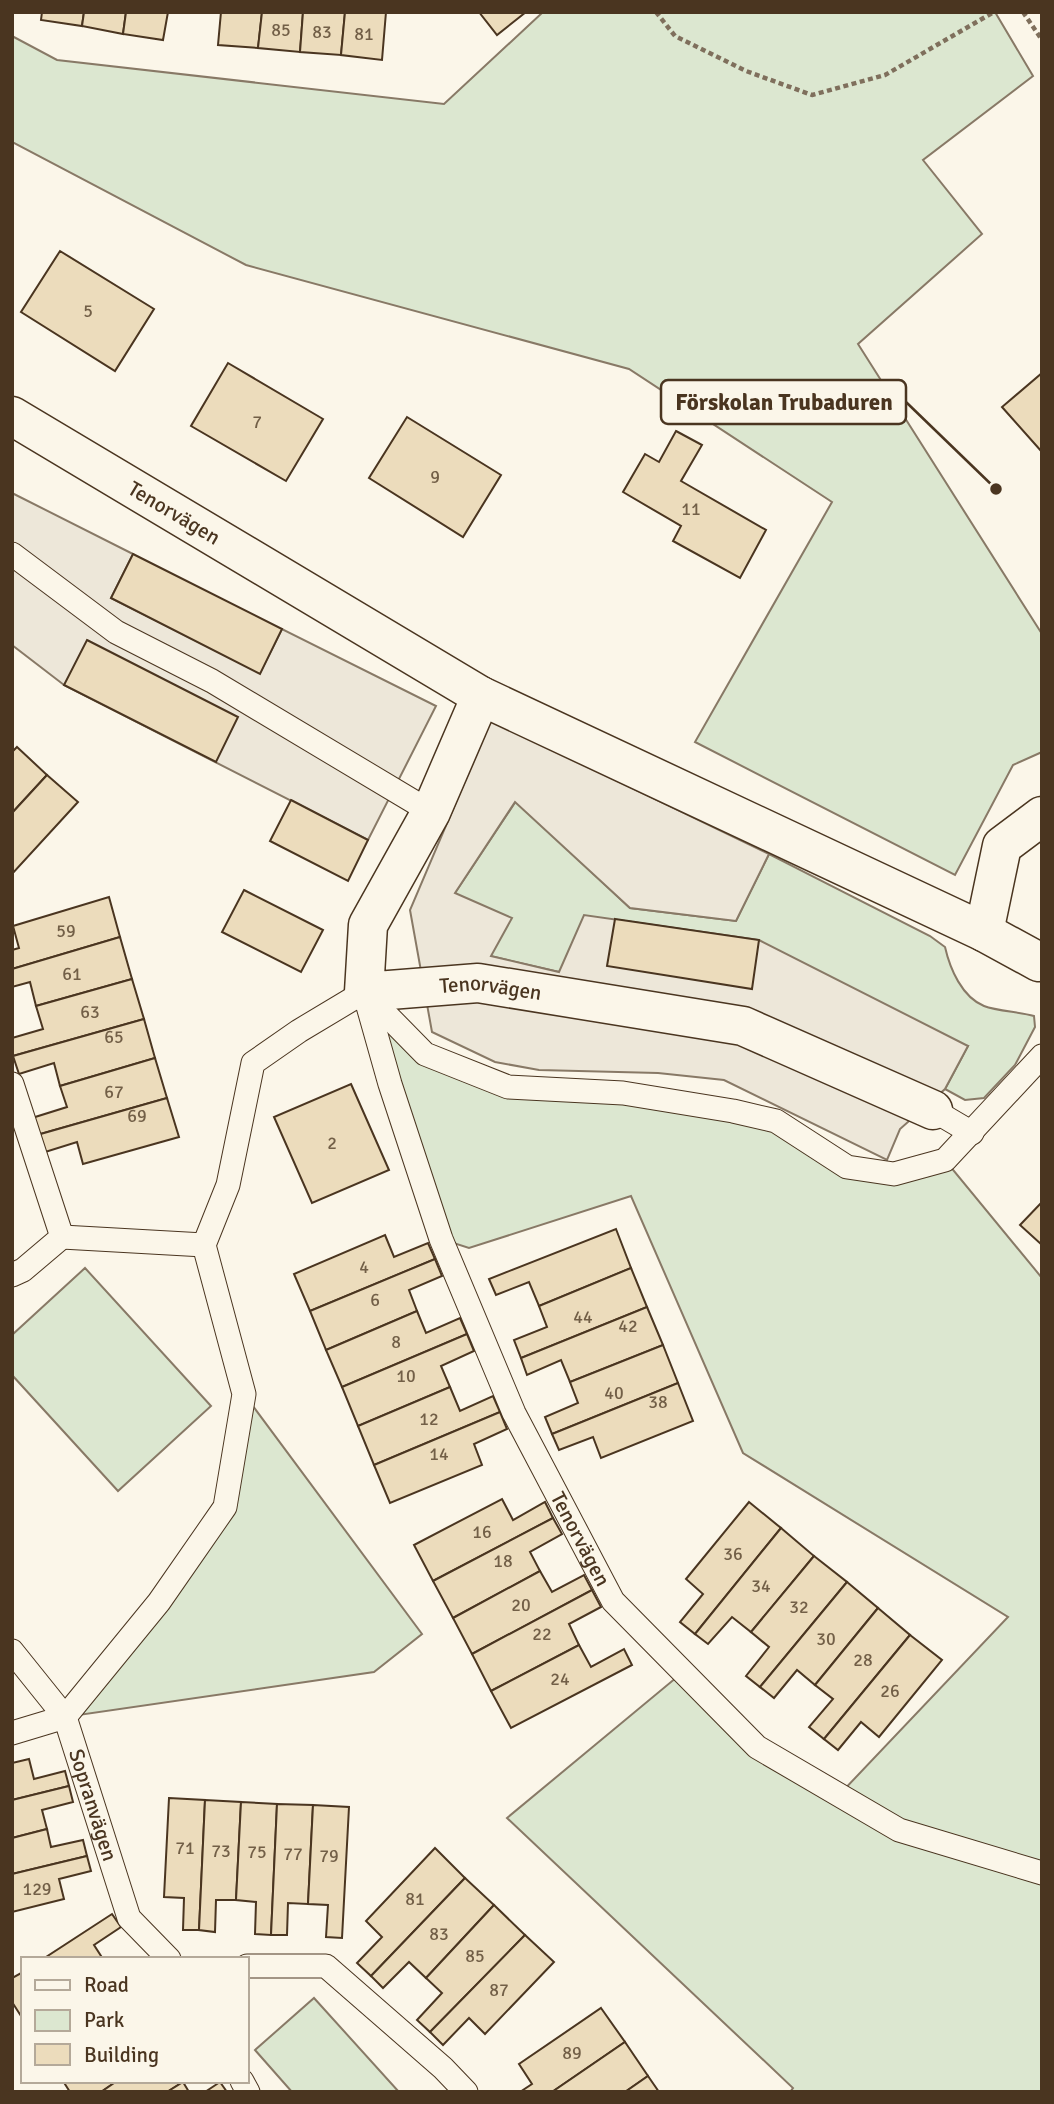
<svg xmlns="http://www.w3.org/2000/svg" width="1054" height="2104" font-family="Signika,sans-serif">
<style>
.green{fill:#dce7d0;stroke:#887966;stroke-width:2}
.parking{fill:#ede7d9;stroke:#887966;stroke-width:2}
.building{fill:#ecdcbc;stroke:#4a3520;stroke-width:2}
.lines{fill:none;stroke-linecap:round;stroke-linejoin:round}
.service-casing{stroke:#4a3520;stroke-width:25}
.minor-casing{stroke:#4a3520;stroke-width:41}
.path{stroke:#7f6f5c;stroke-width:4.5;stroke-dasharray:5 3.5;stroke-linecap:butt}
.service{stroke:#fbf6e9;stroke-width:23}
.minor{stroke:#fbf6e9;stroke-width:38}
.labels{text-anchor:middle;dominant-baseline:central;stroke-width:5;stroke-linejoin:round;paint-order:stroke}
.number-label{font-size:18px;fill:#725f47}
.street-label{font-size:21px;fill:#4a3520;stroke:#fbf6e9}
.leader{fill:none;stroke:#4a3520;stroke-width:2.5}
.callout-dot{fill:#4a3520;stroke:#fbf6e9;stroke-width:2.5}
.callout{fill:#fbf6e9;stroke:#4a3520;stroke-width:2.5}
.callout-label{font-size:23px;text-anchor:middle;font-weight:bold;fill:#4a3520}
</style>
<rect width="100%" height="100%" fill="#fbf6e9"/>
<g class="green">
<polygon points="543,12 995,12 1033,76 923,160 982,234 858,344 1042,634 1042,752 1013,765 955,875 695,742 832,502 629,369 246,265 12,142 12,36 57,60 444,104"/>
<path d="M516,801L630,908L736,921L769,854L930,936L945,947C950,969 962,997 984,1006C997,1011 1020,1012 1034,1016L1035,1027L1015,1065L984,1098L965,1100L945,1089L968,1046L559,972L490,956L455,893Z"/>
<polygon points="364,992 425,1054 508,1087 733,1111 847,1167 945,1160 1042,1278 1042,2092 790,2092 793,2088 507,1818 683,1672 757,1747 839,1795 1008,1617 743,1453 631,1196 469,1248 441,1239"/>
<polygon points="85,1268 211,1406 118,1491 12,1375 12,1335"/>
<polygon points="244,1394 422,1634 374,1672 65,1717 225,1507"/>
<polygon points="314,1998 399,2092 292,2092 255,2050"/>
</g>
<g class="parking">
<polygon points="12,493 133,554 111,598 260,673 282,629 436,706 368,840 64,685 12,645"/>
<polygon points="491,720 769,854 736,921 630,908 515,802 455,893 512,918 491,956 559,972 584,915 759,940 968,1046 945,1089 900,1129 887,1160 724,1080 658,1073 539,1070 495,1062 432,1032 410,910"/>
</g>
<g class="building">
<polygon points="42,12 84,12 82,26 41,20"/>
<polygon points="84,12 126,12 123,34 82,26"/>
<polygon points="126,12 168,12 163,40 123,34"/>
<polygon points="221,12 262,12 258,48 218,45"/>
<polygon points="262,12 303,12 300,52 258,48"/>
<polygon points="303,12 345,12 341,55 300,52"/>
<polygon points="345,12 386,12 382,60 341,55"/>
<polygon points="479,12 526,12 497,35"/>
<polygon points="60,251 154,309 115,371 21,312"/>
<polygon points="228,363 323,419 286,481 191,426"/>
<polygon points="1042,373 1042,452 1002,407"/>
<polygon points="407,417 501,475 463,537 369,478"/>
<polygon points="676,431 702,445 681,481 766,530 740,578 673,541 681,526 623,492 645,454 659,462"/>
<polygon points="133,554 282,629 260,674 111,598"/>
<polygon points="87,640 238,717 216,762 64,685"/>
<polygon points="17,747 47,775 12,813 12,752"/>
<polygon points="47,775 78,802 12,874 12,813"/>
<polygon points="291,800 368,840 348,881 270,841"/>
<polygon points="244,890 323,930 301,972 222,932"/>
<polygon points="109,897 120,937 12,969 12,950 19,948 13,926"/>
<polygon points="615,919 759,940 752,989 607,966"/>
<polygon points="120,937 132,979 36,1006 30,982 12,987 12,969"/>
<polygon points="132,979 144,1019 13,1056 12,1038 43,1029 36,1006"/>
<polygon points="144,1019 155,1058 60,1086 54,1063 19,1074 13,1056"/>
<polygon points="155,1058 167,1098 37,1135 32,1118 67,1107 60,1086"/>
<polygon points="351,1084 389,1170 312,1203 274,1117"/>
<polygon points="167,1098 179,1137 83,1164 77,1142 42,1153 37,1135"/>
<polygon points="1042,1202 1042,1245 1020,1225"/>
<polygon points="616,1229 631,1268 539,1306 529,1282 496,1295 489,1279"/>
<polygon points="385,1235 394,1257 428,1243 435,1259 310,1311 294,1274"/>
<polygon points="435,1259 442,1276 409,1290 417,1311 326,1350 310,1311"/>
<polygon points="631,1268 647,1307 521,1358 514,1340 547,1327 539,1306"/>
<polygon points="647,1307 663,1345 570,1382 561,1360 527,1375 521,1358"/>
<polygon points="417,1311 426,1333 460,1318 467,1334 342,1387 326,1350"/>
<polygon points="467,1334 474,1351 441,1366 450,1387 358,1426 342,1387"/>
<polygon points="663,1345 678,1383 552,1434 545,1417 578,1403 570,1382"/>
<polygon points="678,1383 693,1421 601,1458 593,1437 559,1450 552,1434"/>
<polygon points="450,1387 460,1411 493,1396 500,1412 374,1465 358,1426"/>
<polygon points="500,1412 507,1429 474,1444 482,1465 390,1503 374,1465"/>
<polygon points="502,1499 513,1520 545,1502 553,1518 433,1581 414,1545"/>
<polygon points="749,1502 781,1528 695,1634 680,1622 703,1594 686,1579"/>
<polygon points="553,1518 562,1534 530,1552 540,1571 453,1618 433,1581"/>
<polygon points="781,1528 814,1556 751,1632 732,1617 708,1644 695,1634"/>
<polygon points="814,1556 847,1582 760,1687 746,1676 769,1647 751,1632"/>
<polygon points="540,1571 552,1592 584,1575 592,1590 472,1654 453,1618"/>
<polygon points="847,1582 878,1608 815,1685 797,1670 774,1698 760,1687"/>
<polygon points="592,1590 601,1607 569,1624 579,1645 491,1691 472,1654"/>
<polygon points="878,1608 910,1635 824,1739 809,1727 833,1699 815,1685"/>
<polygon points="910,1635 942,1660 879,1737 861,1722 838,1750 824,1739"/>
<polygon points="579,1645 591,1667 624,1649 632,1665 511,1728 491,1691"/>
<polygon points="29,1759 34,1779 65,1771 69,1786 12,1800 12,1763"/>
<polygon points="69,1786 73,1802 42,1810 47,1829 12,1838 12,1800"/>
<polygon points="169,1798 205,1800 199,1930 183,1930 184,1898 164,1897"/>
<polygon points="205,1800 241,1802 236,1900 216,1900 215,1932 199,1930"/>
<polygon points="241,1802 277,1804 271,1935 255,1934 256,1902 236,1900"/>
<polygon points="277,1804 313,1805 308,1904 288,1903 287,1935 271,1935"/>
<polygon points="313,1805 349,1807 342,1938 326,1937 328,1905 308,1904"/>
<polygon points="47,1829 51,1847 83,1840 87,1856 12,1874 12,1838"/>
<polygon points="435,1848 465,1878 371,1976 357,1963 382,1937 366,1921"/>
<polygon points="87,1856 91,1871 59,1879 64,1899 12,1912 12,1874"/>
<polygon points="465,1878 494,1905 426,1978 409,1962 383,1988 371,1976"/>
<polygon points="494,1905 525,1935 430,2032 417,2020 442,1993 426,1978"/>
<polygon points="112,1914 121,1927 94,1945 103,1959 43,1959"/>
<polygon points="525,1935 554,1962 485,2034 469,2018 443,2045 430,2032"/>
<polygon points="23,1972 23,2015 21,2016 12,2002 12,1978"/>
<polygon points="601,2008 625,2042 552,2092 520,2092 532,2084 519,2064"/>
<polygon points="625,2042 648,2076 625,2092 552,2092"/>
<polygon points="648,2076 659,2092 625,2092"/>
<polygon points="63,2081 117,2081 101,2092 70,2092"/>
<polygon points="117,2081 182,2081 183,2082 167,2092 101,2092"/>
<polygon points="183,2082 189,2092 167,2092"/>
<polygon points="220,2082 227,2092 205,2092"/>
</g>
<g class="lines">
<g class="service-casing">
<g id="service">
<polyline points="12,554 116,632 212,681 431,812"/>
<path id="s1" d="M364,992L390,1084L441,1239L514,1413L613,1601L757,1747L899,1830L1042,1873"/>
<polyline points="367,995 425,1054 508,1087 623,1093 733,1111 776,1121 847,1167 894,1174 945,1160 1042,1056"/>
<polyline points="12,1084 62,1237 23,1270 12,1275"/>
<polyline points="933,1110 972,1133"/>
<polyline points="62,1237 204,1245"/>
<path id="s2" d="M12,1651L65,1717L129,1918L169,1959"/>
<polyline points="12,1733 65,1717 159,1602 225,1507 244,1394 204,1245 228,1185 253,1063 299,1031 364,992"/>
<polyline points="247,1966 326,1966 443,2068 466,2092"/>
<polyline points="242,2081 248,2092"/>
</g>
</g>
<g class="minor-casing">
<g id="minor">
<path id="s3" d="M12,416L481,696L984,932L1039,962"/>
<path id="s4" d="M481,696L431,812L368,925L364,992L478,983L743,1026L933,1110"/>
<polyline points="984,932 1002,846 1042,816"/>
</g>
</g>
<g class="path">
<polyline points="656,12 675,36 746,71 812,95 885,75 994,12"/>
<polyline points="1023,12 1042,40"/>
</g>
<use href="#service" class="service"/>
<use href="#minor" class="minor"/>
</g>
<g class="labels">
<g class="number-label">
<text x="281" y="30">85</text>
<text x="322" y="32">83</text>
<text x="364" y="34">81</text>
<text x="88" y="311">5</text>
<text x="257" y="422">7</text>
<text x="435" y="477">9</text>
<text x="691" y="509">11</text>
<text x="66" y="931">59</text>
<text x="72" y="974">61</text>
<text x="90" y="1012">63</text>
<text x="114" y="1037">65</text>
<text x="114" y="1092">67</text>
<text x="137" y="1116">69</text>
<text x="332" y="1143">2</text>
<text x="364" y="1267">4</text>
<text x="375" y="1300">6</text>
<text x="583" y="1317">44</text>
<text x="628" y="1326">42</text>
<text x="396" y="1342">8</text>
<text x="406" y="1376">10</text>
<text x="614" y="1393">40</text>
<text x="658" y="1402">38</text>
<text x="429" y="1419">12</text>
<text x="439" y="1454">14</text>
<text x="482" y="1532">16</text>
<text x="733" y="1554">36</text>
<text x="503" y="1561">18</text>
<text x="761" y="1586">34</text>
<text x="521" y="1605">20</text>
<text x="799" y="1607">32</text>
<text x="542" y="1634">22</text>
<text x="826" y="1639">30</text>
<text x="863" y="1660">28</text>
<text x="560" y="1679">24</text>
<text x="890" y="1691">26</text>
<text x="185" y="1848">71</text>
<text x="221" y="1851">73</text>
<text x="257" y="1852">75</text>
<text x="293" y="1854">77</text>
<text x="329" y="1856">79</text>
<text x="37" y="1889">129</text>
<text x="415" y="1899">81</text>
<text x="439" y="1934">83</text>
<text x="475" y="1956">85</text>
<text x="499" y="1990">87</text>
<text x="572" y="2053">89</text>
</g>
<g class="street-label">
<text stroke="none"><textPath href="#s3" startOffset="189">Tenorvägen</textPath></text>
<text stroke="none"><textPath href="#s4" startOffset="450">Tenorvägen</textPath></text>
<text stroke="none"><textPath href="#s1" startOffset="590">Tenorvägen</textPath></text>
<text stroke="none"><textPath href="#s2" startOffset="177">Sopranvägen</textPath></text>
</g>
</g>
<path class="leader" d="M996 489L906 402"/>
<circle class="callout-dot" cx="996" cy="489" r="7"/>
<rect class="callout" x="661" y="380" width="245" height="44" rx="7"/>
<g class="callout-label">
<text x="784" y="410">Förskolan Trubaduren</text>
</g>
<rect width="1054" height="2104" fill="none" stroke="#4a3520" stroke-width="28"/>
<rect x="21" y="1957" width="228" height="126" fill="#fbf6e9" stroke="#b4a999" stroke-width="2"/>
<rect x="35" y="1980" width="35" height="10" fill="#fbf6e9" stroke="#b4a999" stroke-width="2"/>
<text x="84" y="1992" font-size="21" fill="#4a3520">Road</text>
<rect x="35" y="2010" width="35" height="21" fill="#dce7d0" stroke="#b4a999" stroke-width="2"/>
<text x="84" y="2027" font-size="21" fill="#4a3520">Park</text>
<rect x="35" y="2044" width="35" height="21" fill="#ecdcbc" stroke="#b4a999" stroke-width="2"/>
<text x="84" y="2062" font-size="21" fill="#4a3520">Building</text>
</svg>
